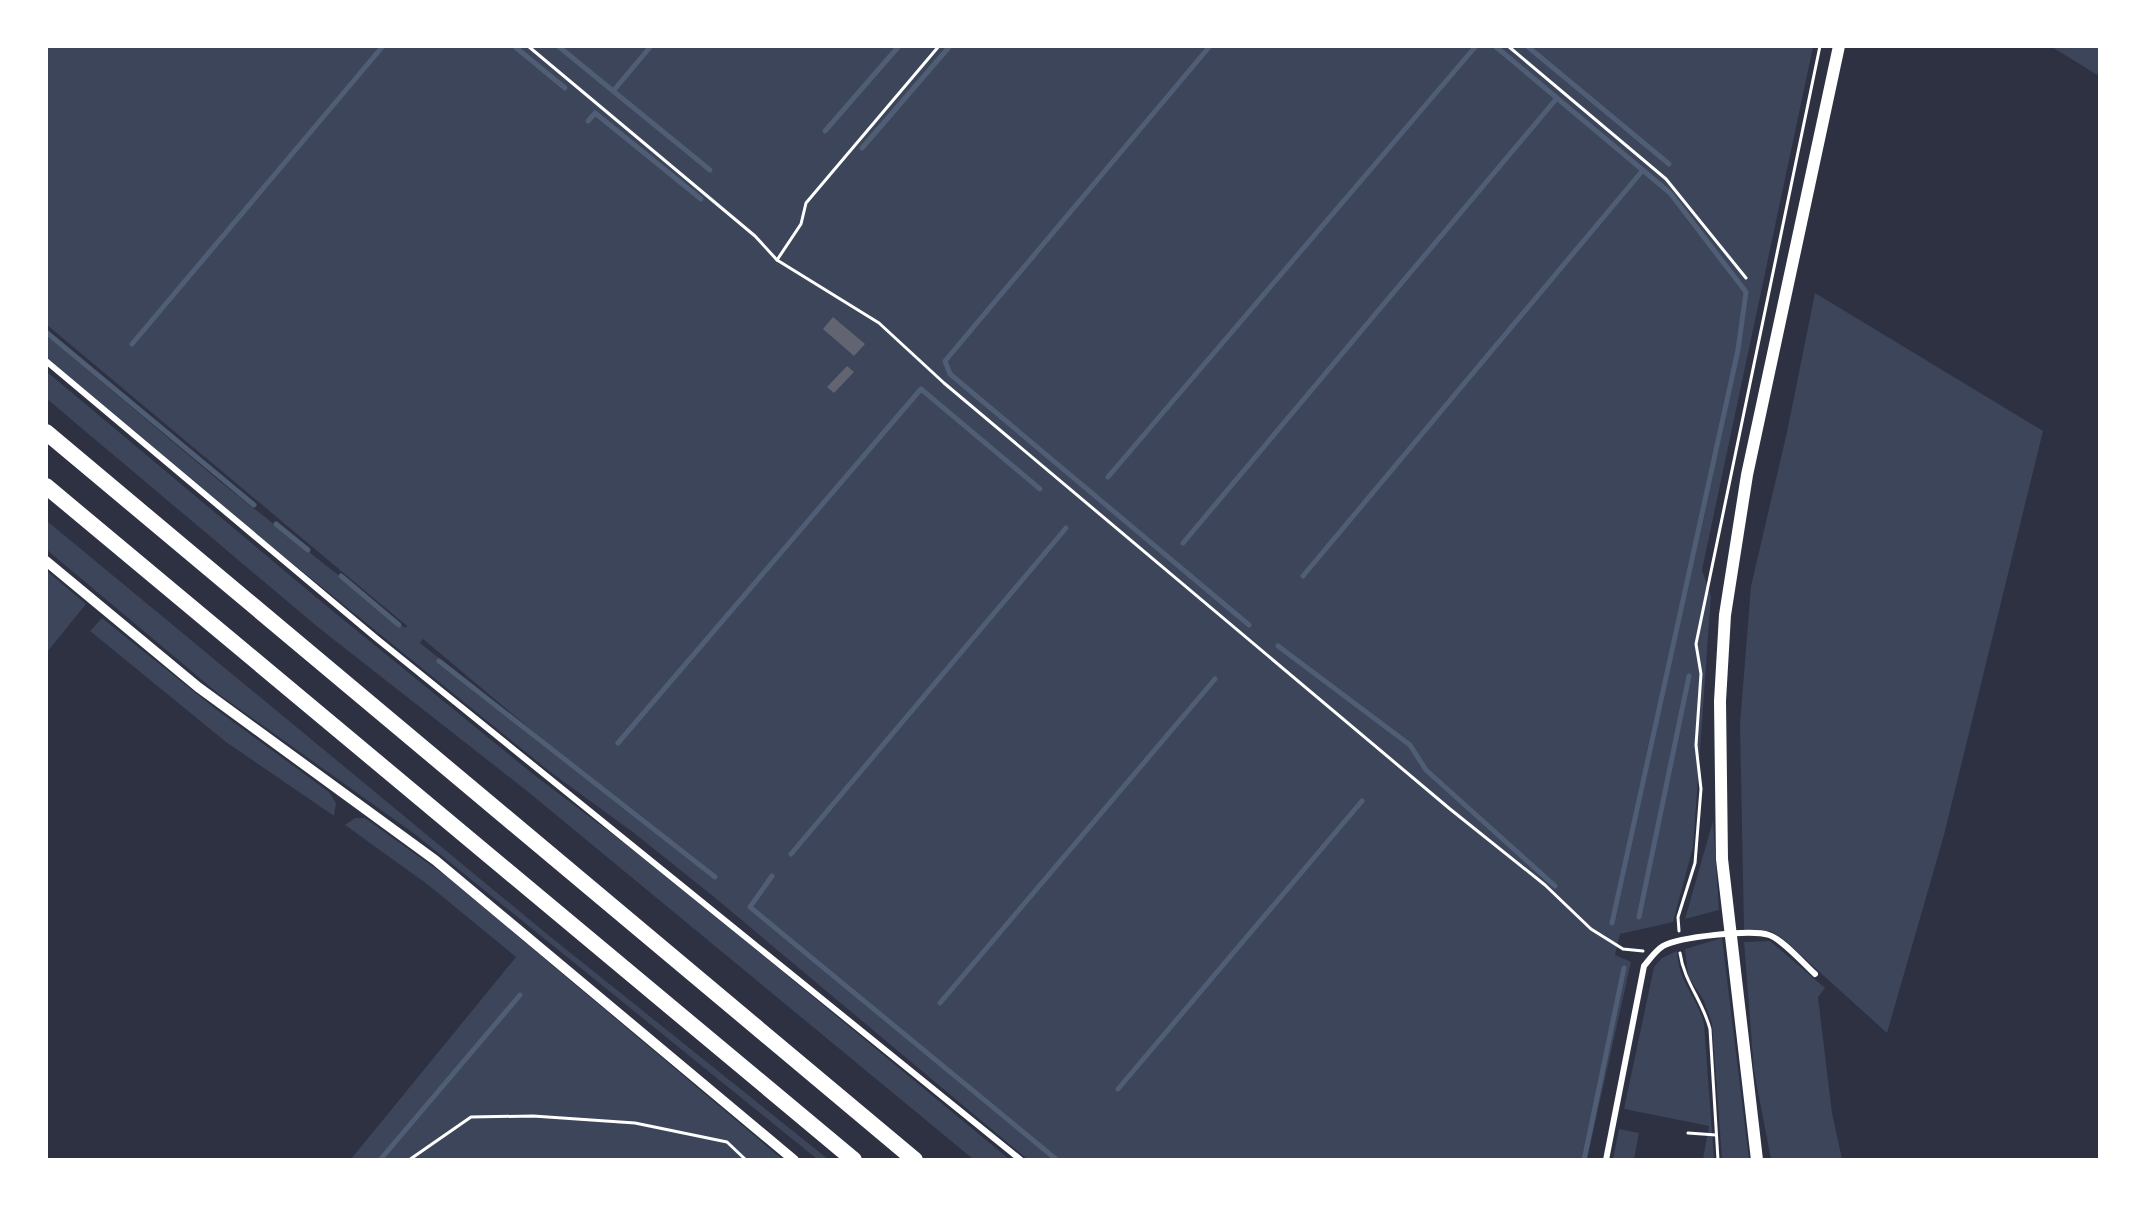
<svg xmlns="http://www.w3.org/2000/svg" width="2146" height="1206" font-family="Barlow,sans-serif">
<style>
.green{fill:#3c4559;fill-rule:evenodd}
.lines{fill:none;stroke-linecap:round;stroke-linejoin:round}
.stream{stroke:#4f5d75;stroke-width:5}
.building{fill:#626471}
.path{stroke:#fff;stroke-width:3}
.minor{stroke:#fff;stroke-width:6}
.tertiary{stroke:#fff;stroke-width:10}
.secondary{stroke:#fff;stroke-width:12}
.motorway{stroke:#fff;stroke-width:16}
</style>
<rect width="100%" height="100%" fill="#2d3142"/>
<g class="green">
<path d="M47,47H1813L1702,570L1711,596L1693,847L1673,922L1620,934L1615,955L1631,962L1587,1159H1027L714,897L634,833L549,771L213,499L47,359L46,335L217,479L405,628L407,626L47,325ZM423,639L553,748V749L420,643Z"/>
<polygon points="2052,47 2099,47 2099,76"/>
<polygon points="1815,293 2043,431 1944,835 1887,1033 1782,938 1770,931 1744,930 1740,724 1751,586 1787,432"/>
<polygon points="46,371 329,608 533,774 660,870 1009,1159 973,1159 527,791 319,628 47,399"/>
<polygon points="47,521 547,934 828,1159 817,1159 416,835 220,695 47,550"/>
<polygon points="47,571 86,604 47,652"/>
<polygon points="102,618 217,710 329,792 336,803 334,816 226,742 90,631"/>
<polygon points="355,818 365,818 450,879 782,1159 351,1159 516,957 427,884 345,825"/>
<polygon points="1713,821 1719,910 1685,919"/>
<polygon points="1722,938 1749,1159 1722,1159 1712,1023 1703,999 1688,976 1685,949"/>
<polygon points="1770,941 1825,988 1818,997 1832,1113 1842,1159 1771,1159 1754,1071 1744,942"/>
<path d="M1677,951C1679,985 1696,993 1704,1024L1714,1159H1703L1709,1126L1624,1109L1654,967L1662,958Z"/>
<polygon points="1619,1129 1639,1133 1634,1159 1613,1159"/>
</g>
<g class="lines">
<g class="stream">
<polyline points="514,46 565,88"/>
<polyline points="558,46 710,170"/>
<polyline points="1210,46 945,361 950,374 1249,625"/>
<polyline points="1495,46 1670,193 1746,292 1738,350 1612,923"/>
<polyline points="1527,46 1669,164"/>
<polyline points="614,90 651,46"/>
<polyline points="588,121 595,113 701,199"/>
<polyline points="825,131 899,46"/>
<polyline points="862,148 950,46"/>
<polyline points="46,332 254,505"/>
<polyline points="132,344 383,46"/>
<polyline points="1108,477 1476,46"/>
<polyline points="276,524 308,550"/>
<polyline points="1183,543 1557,98"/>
<polyline points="341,576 399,625"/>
<polyline points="1303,576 1643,170"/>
<polyline points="1278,646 1410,745 1426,770 1555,886"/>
<polyline points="439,661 715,877"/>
<polyline points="618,743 921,389 1040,489"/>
<polyline points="791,854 1066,528"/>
<polyline points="772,876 750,907 1057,1160"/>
<polyline points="1639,917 1689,676"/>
<polyline points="940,1003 1215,679"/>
<polyline points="1118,1089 1362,801"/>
<polyline points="380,1160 520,995"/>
<polyline points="1584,1160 1624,968"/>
</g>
</g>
<g class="building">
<polygon points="833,317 865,344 854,356 823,329"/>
<polygon points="847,366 854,372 834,393 827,387"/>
</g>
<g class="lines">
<g class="path">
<polyline points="528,46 755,236 777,260 879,323 944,383 1450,809 1545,885 1591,929 1623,949 1643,951"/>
<polyline points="1508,46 1666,179 1746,278"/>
<polyline points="777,260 801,224 806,203 939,46"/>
<polyline points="1679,931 1678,917 1695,863 1701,789 1696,745 1701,674 1696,644 1820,46"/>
<path d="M1680,953C1684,982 1703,1001 1710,1029L1718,1160"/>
<polyline points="1688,1133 1716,1135"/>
<polyline points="409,1160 471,1117 533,1116 635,1123 727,1142 746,1160"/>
</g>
<g class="minor">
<polyline points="46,361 376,638 1021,1160"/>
<path d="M1606,1160L1644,966C1650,959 1655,951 1663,946C1679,937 1751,929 1769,935C1782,939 1804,964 1815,974"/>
</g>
<polyline class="tertiary" points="46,561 198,687 435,860 794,1160"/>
<polyline class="secondary" points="1757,1160 1722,859 1720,701 1725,615 1747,475 1839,46"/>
<g class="motorway">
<polyline points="46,432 915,1160"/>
<polyline points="46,486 854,1160"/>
</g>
</g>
<rect width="2146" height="1206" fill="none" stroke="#ffffff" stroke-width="96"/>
</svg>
